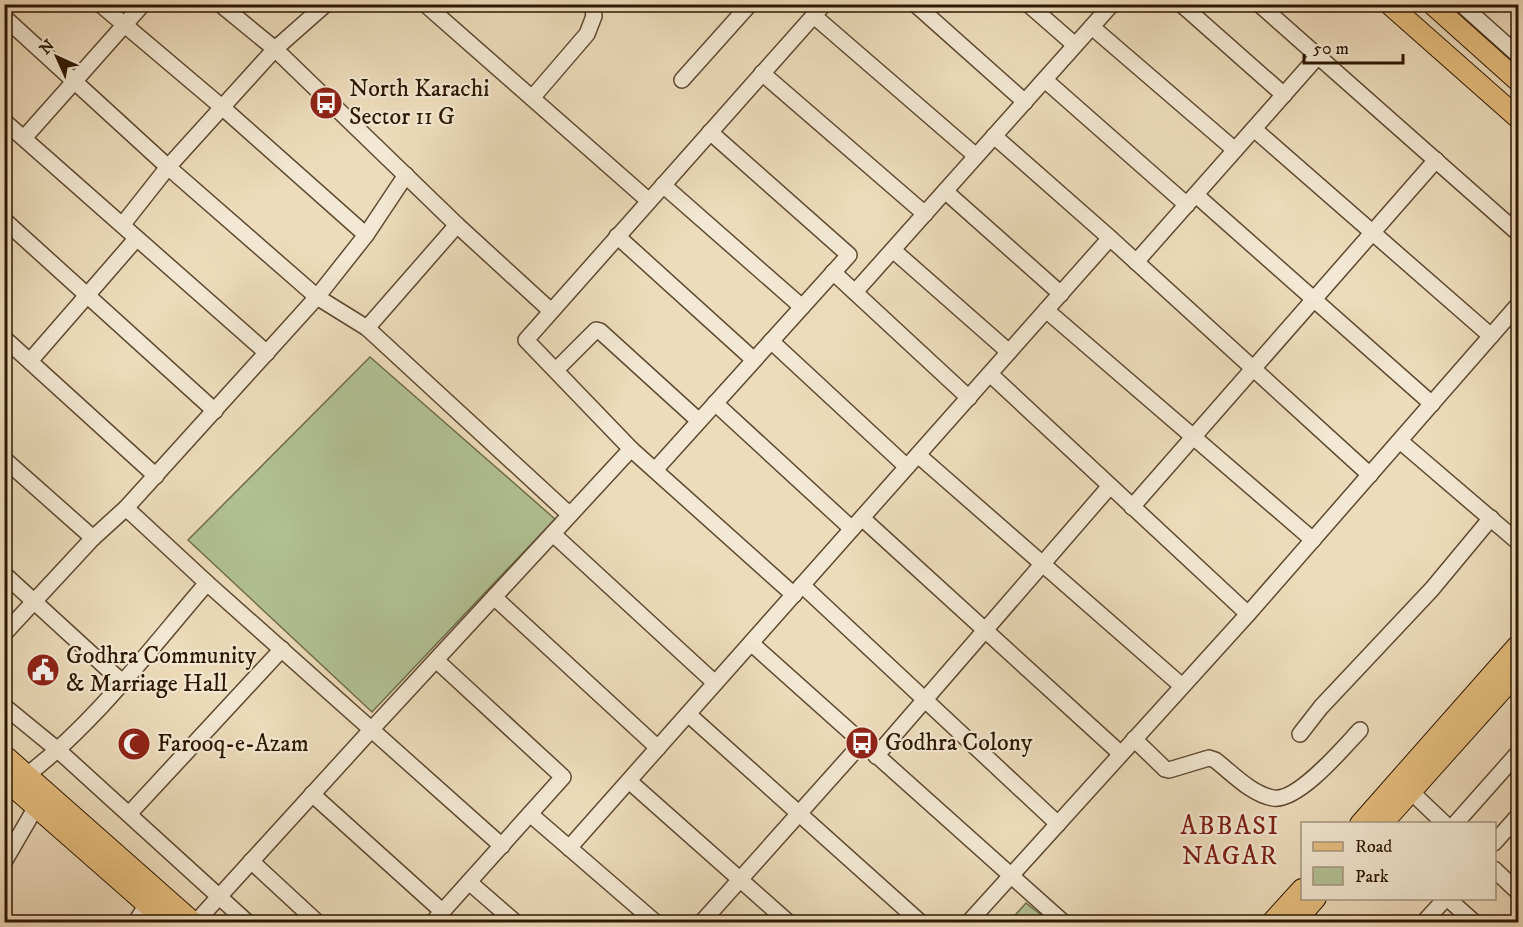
<svg xmlns="http://www.w3.org/2000/svg" width="1523" height="927" font-family="'IM FELL DW Pica',serif">
<style>
.green{fill:#b2c295;stroke:#706d4c;stroke-width:1.5}
.lines{fill:none;stroke-linecap:round;stroke-linejoin:round}
.minor-casing{stroke:#5e4931;stroke-width:18}
.major-casing{stroke:#2e1803;stroke-width:22}
.minor{stroke:#f3e8d3;stroke-width:15}
.major{stroke:#e6be7e;stroke-width:20}
.labels{text-anchor:middle;dominant-baseline:central;stroke-width:4.5;stroke-linejoin:round;paint-order:stroke}
.poi-label{font-size:24px;fill:#2e1803;stroke:#f3e8d3;text-anchor:start}
.neighbourhood-label{font-size:26px;letter-spacing:1.5px;fill:#7a1f14;stroke:#f3e8d3}
</style>
<rect width="100%" height="100%" fill="#eddcbb"/>
<filter id="stains"><feTurbulence type="fractalNoise" baseFrequency=".00333" numOctaves="4"/><feColorMatrix values="0 0 0 0 .2 0 0 0 0 .09 0 0 0 0 .02 0 0 0 .5 -.17"/></filter>
<radialGradient id="worn" r=".72"><stop offset=".6" stop-color="#630" stop-opacity="0"/><stop offset="1" stop-color="#630" stop-opacity=".3"/></radialGradient>
<g class="green">
<polygon points="370,357 555,519 372,712 188,540"/>
<polygon points="1026,903 1050,922 1009,922"/>
</g>
<g class="lines">
<g class="minor-casing">
<g id="minor">
<polyline points="100,4 223,108 366,235"/>
<polyline points="220,4 275,49 457,225 551,311"/>
<polyline points="425,4 649,201"/>
<polyline points="915,4 1025,102"/>
<polyline points="1028,4 1075,45"/>
<polyline points="1181,4 1284,95"/>
<polyline points="1259,4 1518,233"/>
<polyline points="1461,4 1518,55"/>
<polyline points="814,16 976,156"/>
<polyline points="4,17 168,167 317,297 367,328 570,515"/>
<polyline points="1092,27 1235,150"/>
<polyline points="762,73 925,214"/>
<polyline points="682,80 750,4"/>
<polyline points="1045,80 1187,205"/>
<polyline points="532,98 587,34 594,16 592,4"/>
<polyline points="4,121 267,353"/>
<polyline points="1254,129 1491,336"/>
<polyline points="994,136 1110,238 1370,475"/>
<polyline points="24,138 143,4"/>
<polyline points="663,185 802,307"/>
<polyline points="945,191 1061,294"/>
<polyline points="1196,195 1432,404"/>
<polyline points="4,220 215,411"/>
<polyline points="123,224 168,167 275,49 326,4"/>
<polyline points="617,236 754,360"/>
<polyline points="893,250 1009,352"/>
<polyline points="1136,262 1318,56"/>
<polyline points="833,272 969,398"/>
<polyline points="855,292 1112,4"/>
<polyline points="1046,310 1313,540"/>
<polyline points="367,328 457,225"/>
<polyline points="4,338 156,476"/>
<polyline points="771,341 907,467"/>
<polyline points="30,361 136,239"/>
<polyline points="556,370 596,330 600,331 699,421"/>
<polyline points="990,374 1248,614"/>
<polyline points="715,403 852,529"/>
<polyline points="1400,441 1518,542"/>
<polyline points="918,455 1182,686"/>
<polyline points="4,459 93,538"/>
<polyline points="655,470 849,255 710,132"/>
<polyline points="1132,507 1436,160"/>
<polyline points="126,508 207,583 502,846"/>
<polyline points="862,518 1121,754"/>
<polyline points="553,534 715,683"/>
<polyline points="4,574 122,682"/>
<polyline points="802,585 1058,824"/>
<polyline points="794,595 631,449 526,340 824,4"/>
<polyline points="494,597 658,748"/>
<polyline points="4,634 93,538 126,508 317,297 366,235 406,175"/>
<polyline points="751,643 1063,922"/>
<polyline points="4,706 59,751 247,922"/>
<polyline points="688,714 920,922"/>
<polyline points="1300,734 1321,707 1432,589 1491,518"/>
<path d="M1134,739L1165,769L1169,770L1209,758L1215,760C1232,773 1251,794 1273,798C1298,802 1344,747 1360,730"/>
<polyline points="876,756 1110,486"/>
<path d="M27,775C96,722 150,649 207,583"/>
<polyline points="629,781 788,922"/>
<polyline points="1403,784 1445,824"/>
<polyline points="312,794 443,912"/>
<polyline points="129,814 282,649"/>
<polyline points="530,814 655,922"/>
<polyline points="1455,824 1518,753"/>
<polyline points="1494,843 1518,816"/>
<polyline points="569,848 1110,238"/>
<polyline points="251,861 317,922"/>
<polyline points="4,862 36,807"/>
<polyline points="1494,869 1518,892"/>
<polyline points="469,882 515,922"/>
<polyline points="1447,898 1474,922"/>
<polyline points="136,922 147,904"/>
<polyline points="196,922 371,730 631,449"/>
<polyline points="433,922 563,777 436,660"/>
<polyline points="702,922 862,743"/>
<polyline points="969,922 1248,614 1518,305"/>
<polyline points="1424,922 1446,898"/>
</g>
</g>
<g class="major-casing">
<g id="major">
<polyline points="1389,4 1518,118"/>
<polyline points="1432,4 1518,81"/>
<polyline points="4,755 193,922"/>
<polyline points="4,779 167,922"/>
<polyline points="1360,824 1518,645"/>
<polyline points="1382,824 1518,672"/>
<polyline points="1272,922 1302,889"/>
<polyline points="1295,922 1316,898"/>
</g>
</g>
<use href="#minor" class="minor"/>
<use href="#major" class="major"/>
</g>
<defs>
<g id="bus-disc" transform="scale(1.725)"><circle r="9.5" fill="#8f2418" stroke="#f3e8d3"/><path d="M-5-6H5V4H4V6H2V4H-2V6H-4V4H-5ZM-3.5-4V0h7V-4ZM-3.5 1.2v1.5H-2V1.2ZM2 1.2v1.5H3.5V1.2Z" fill="#fff"/></g>
<g id="civic-disc" transform="scale(1.725)"><circle r="9.5" fill="#8f2418" stroke="#f3e8d3"/><path d="M-.6-6.5H3V-4.5H.6V-3L4-1V1h2V6H-6V1h2V-1L-.6-3ZM-1.2 2.5V6h2.4V2.5Z" fill="#fff"/></g>
<g id="mosque-disc" transform="scale(1.725)"><circle r="9.5" fill="#8f2418" stroke="#f3e8d3"/><path d="M3.5-4.9A6 6 0 1 0 3.5 4.9A5 5 0 1 1 3.5-4.9Z" fill="#fff"/></g>
</defs>
<g fill-rule="evenodd">
<use href="#bus-disc" x="326" y="103"/>
<use href="#civic-disc" x="43" y="670"/>
<use href="#bus-disc" x="862" y="743"/>
<use href="#mosque-disc" x="134" y="744"/>
</g>
<g class="labels">
<g class="poi-label">
<text x="349" y="89">North Karachi<tspan x="349" dy="28">Sector 11 G</tspan></text>
<text x="66" y="656">Godhra Community<tspan x="66" dy="28">&amp; Marriage Hall</tspan></text>
<text x="885" y="743">Godhra Colony</text>
<text x="157" y="744">Farooq-e-Azam</text>
</g>
<g class="neighbourhood-label">
<text x="1230" y="826">ABBASI<tspan x="1230" dy="30">NAGAR</tspan></text>
</g>
</g>
<rect width="1523" height="927" fill="none" stroke="#eddcbb" stroke-width="24"/>
<rect x="6" y="6" width="1511" height="915" fill="none" stroke="#2e1803" stroke-width="3"/>
<rect x="12" y="12" width="1499" height="903" fill="none" stroke="#2e1803" stroke-width="1.5"/>
<rect x="1301" y="822" width="195" height="78" fill="#f3e8d3" stroke="#a49580" stroke-width="1.5"/>
<rect x="1313" y="842" width="30" height="9" fill="#e6be7e" stroke="#a49580" stroke-width="1.5"/>
<text x="1355" y="852" font-size="18" fill="#2e1803">Road</text>
<rect x="1313" y="867" width="30" height="18" fill="#b2c295" stroke="#a49580" stroke-width="1.5"/>
<text x="1355" y="882" font-size="18" fill="#2e1803">Park</text>
<g transform="translate(57 57) rotate(315)" stroke="#f3e8d3" stroke-width="4.5" paint-order="stroke">
<path d="M0-4.5L10 22L0 15L-10 22Z" fill="#2e1803"/>
<text y="-9" font-size="16" font-weight="bold" text-anchor="middle" fill="#2e1803">N</text>
</g>
<path d="M1304 54v9h99v-9" fill="none" stroke="#2e1803" stroke-width="3"/>
<text x="1313" y="54" font-size="18" fill="#2e1803" stroke="#f3e8d3" stroke-width="4.5" paint-order="stroke">50 m</text>
<rect width="100%" height="100%" filter="url(#stains)"/>
<rect width="100%" height="100%" fill="url(#worn)"/>
</svg>
